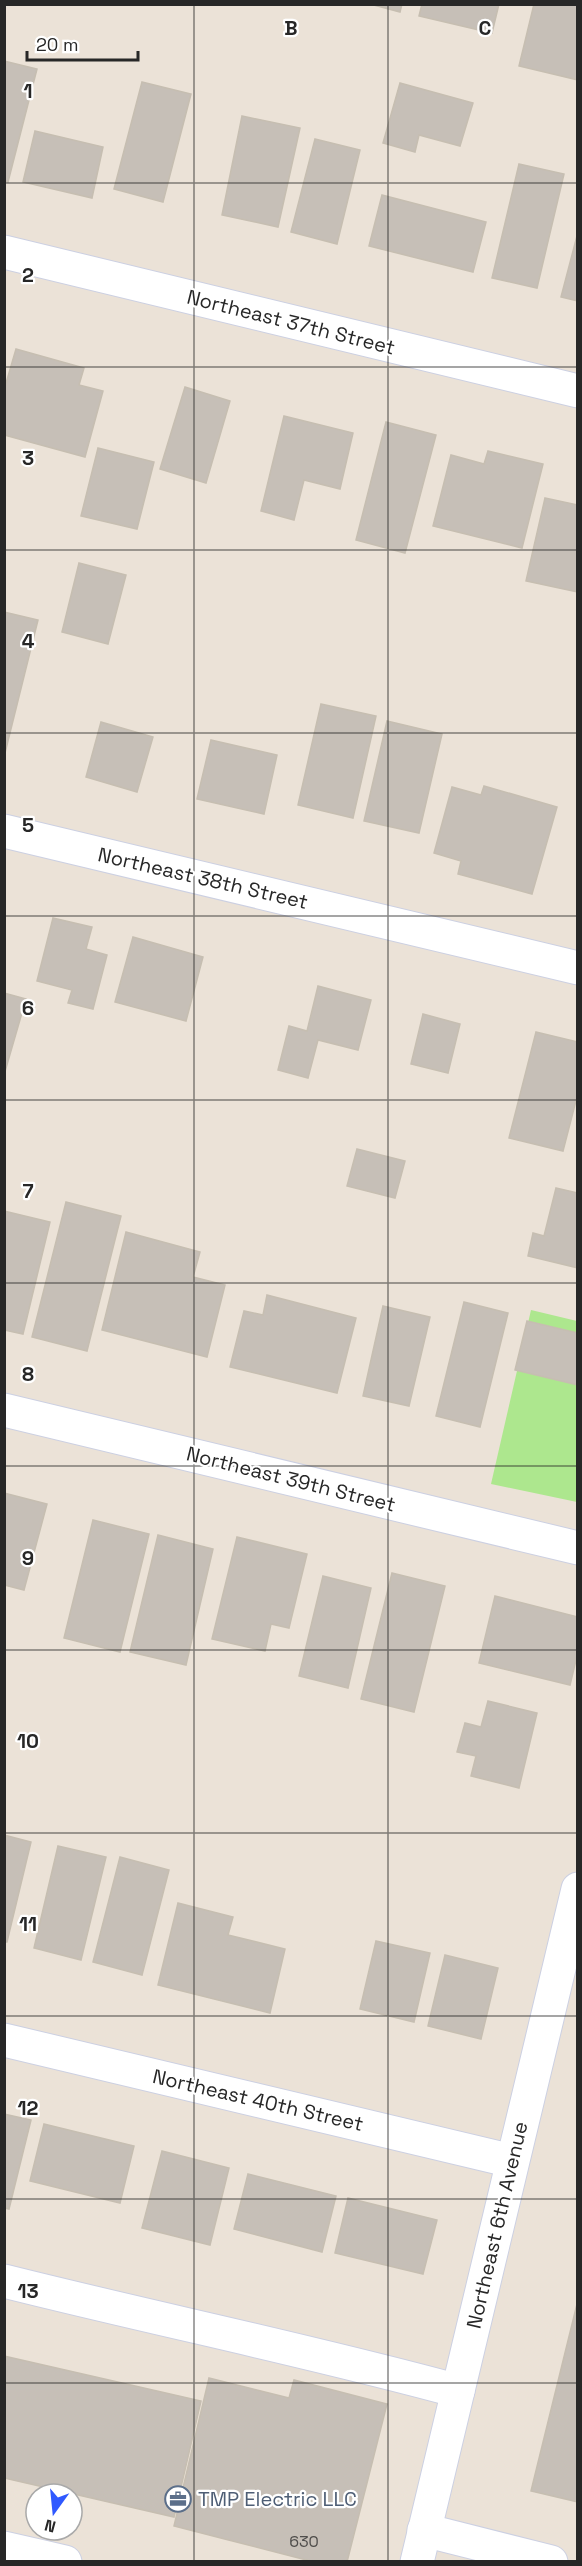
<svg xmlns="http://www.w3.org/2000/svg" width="582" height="2566" font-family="'Space Grotesk',sans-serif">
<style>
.green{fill:#ade78e}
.building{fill:#c6bfb7;stroke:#c6beb1;stroke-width:1.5}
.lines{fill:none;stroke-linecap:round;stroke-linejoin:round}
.minor-casing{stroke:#ccd0e2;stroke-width:35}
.minor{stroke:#fff;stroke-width:33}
.grid{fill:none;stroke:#272727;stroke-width:1.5;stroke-opacity:0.55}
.labels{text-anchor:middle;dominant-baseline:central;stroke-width:4.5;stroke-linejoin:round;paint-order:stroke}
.number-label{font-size:16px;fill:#4f4d4b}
.street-label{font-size:20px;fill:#272727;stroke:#fff}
.service-label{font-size:20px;fill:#4e5e75;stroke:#fff;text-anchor:start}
.grid-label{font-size:20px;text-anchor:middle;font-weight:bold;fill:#272727;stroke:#fff;stroke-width:4.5;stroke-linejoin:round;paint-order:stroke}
</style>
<rect width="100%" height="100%" fill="#ebe2d7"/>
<polygon class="green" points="531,1310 577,1321 577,1502 491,1484"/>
<g class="building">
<polygon points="370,4 402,4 400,12"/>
<polygon points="422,4 499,4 492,33 419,16"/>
<polygon points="534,4 578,4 578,80 519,66"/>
<polygon points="4,61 37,69 8,182 4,181"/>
<polygon points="142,82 191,94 163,202 114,189"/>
<polygon points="400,83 473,103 460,146 419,135 415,152 383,143"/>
<polygon points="242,116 300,128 278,227 222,215"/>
<polygon points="35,131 103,147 92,198 23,182"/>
<polygon points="315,139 360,150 337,244 291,232"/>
<polygon points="519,164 564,174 537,288 492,278"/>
<polygon points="382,195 486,222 473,272 369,246"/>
<polygon points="578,232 578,301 561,297"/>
<polygon points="16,349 84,368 79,385 103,391 85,457 4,435 4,390"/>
<polygon points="185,387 230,401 206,483 160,469"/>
<polygon points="284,416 353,433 340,489 304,480 294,520 261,511"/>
<polygon points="386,422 436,435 405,553 356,540"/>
<polygon points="98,448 154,462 137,529 81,516"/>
<polygon points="488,451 543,464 522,548 433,526 451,455 484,464"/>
<polygon points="545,498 578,505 578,592 526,581"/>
<polygon points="79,563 126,575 108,644 62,632"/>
<polygon points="4,612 38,620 5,753 4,753"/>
<polygon points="321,704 376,716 353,818 298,805"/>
<polygon points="387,721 442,734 419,833 364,821"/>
<polygon points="101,722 153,737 137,792 86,777"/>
<polygon points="211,740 277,755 264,814 197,799"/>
<polygon points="484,786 557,807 532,894 458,874 461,861 434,853 452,787 481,795"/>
<polygon points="53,918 92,927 86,949 107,955 93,1009 68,1003 72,990 37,981"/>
<polygon points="133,937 203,957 186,1021 115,1002"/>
<polygon points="318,986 371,1000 358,1050 318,1040 308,1078 278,1070 289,1026 307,1031"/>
<polygon points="4,993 26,999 4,1075"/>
<polygon points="423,1014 460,1024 448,1073 411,1064"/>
<polygon points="536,1032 578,1042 578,1093 563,1151 509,1138"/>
<polygon points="357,1149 405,1161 395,1198 347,1186"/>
<polygon points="556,1188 578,1193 578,1268 528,1256 533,1233 544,1236"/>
<polygon points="66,1202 121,1216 87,1351 32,1337"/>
<polygon points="4,1211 50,1222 23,1334 4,1330"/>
<polygon points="126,1232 200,1252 193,1277 225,1285 207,1357 102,1330"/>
<polygon points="267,1295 356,1318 337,1393 230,1367 244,1311 263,1315"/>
<polygon points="464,1302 508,1313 480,1427 436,1416"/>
<polygon points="383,1306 430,1317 409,1406 363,1396"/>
<polygon points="527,1321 578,1333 578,1385 515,1370"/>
<polygon points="4,1493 47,1504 24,1590 4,1585"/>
<polygon points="93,1520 149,1534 120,1652 64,1638"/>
<polygon points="158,1535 213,1549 186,1665 130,1652"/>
<polygon points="237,1537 307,1554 289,1628 271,1624 265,1651 212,1639"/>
<polygon points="392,1573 445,1586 414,1712 361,1699"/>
<polygon points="323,1576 371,1588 348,1688 299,1676"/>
<polygon points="495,1596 578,1617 578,1652 570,1685 479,1663"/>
<polygon points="488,1701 537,1713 519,1788 471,1776 476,1756 457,1752 465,1723 481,1727"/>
<polygon points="4,1835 31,1842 7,1942 4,1942"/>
<polygon points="58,1846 106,1857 81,1960 34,1948"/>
<polygon points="120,1857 169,1870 142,1975 93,1962"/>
<polygon points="178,1903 233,1917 228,1935 285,1949 270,2013 158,1985"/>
<polygon points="376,1941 430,1953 414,2022 360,2009"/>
<polygon points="445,1955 498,1968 481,2039 428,2026"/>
<polygon points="4,2114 31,2120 9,2209 4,2208"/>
<polygon points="44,2124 134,2146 120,2203 30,2181"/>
<polygon points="162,2151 229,2168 210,2245 142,2228"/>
<polygon points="248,2174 336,2196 322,2252 234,2229"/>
<polygon points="348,2198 437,2220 423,2274 335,2253"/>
<polygon points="578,2300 578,2502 531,2491"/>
<polygon points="4,2356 201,2401 174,2517 4,2478"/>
<polygon points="209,2378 289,2398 294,2380 387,2404 347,2562 314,2562 174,2526"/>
</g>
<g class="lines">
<g class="minor-casing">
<g id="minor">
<polyline points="4,252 578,391"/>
<polyline points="4,831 578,968"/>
<polyline points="4,1410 578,1548"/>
<polyline points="4,2040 512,2161"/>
<path d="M4,2281C155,2319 308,2350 458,2391"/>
<polyline points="424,2530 551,2562"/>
<polyline points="4,2548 65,2562"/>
<polyline points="417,2562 578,1889"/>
</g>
</g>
<use href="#minor" class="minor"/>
</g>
<path class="grid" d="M194,4V2562M388,4V2562M4,183H578M4,367H578M4,550H578M4,733H578M4,916H578M4,1100H578M4,1283H578M4,1466H578M4,1650H578M4,1833H578M4,2016H578M4,2199H578M4,2383H578"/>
<defs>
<g id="office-ring" transform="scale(1.35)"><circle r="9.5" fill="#fff" stroke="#5c6f8a" stroke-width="1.5"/><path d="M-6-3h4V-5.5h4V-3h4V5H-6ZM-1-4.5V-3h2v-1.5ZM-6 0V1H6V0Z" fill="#5c6f8a"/></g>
</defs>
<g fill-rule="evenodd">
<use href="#office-ring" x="178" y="2499"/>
</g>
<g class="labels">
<g class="number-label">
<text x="304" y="2541">630</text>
</g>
<g class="street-label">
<text transform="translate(291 322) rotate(14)">Northeast 37th Street</text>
<text transform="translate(203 878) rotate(13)">Northeast 38th Street</text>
<text transform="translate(291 1479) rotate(14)">Northeast 39th Street</text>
<text transform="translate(258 2100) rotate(13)">Northeast 40th Street</text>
<text transform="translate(497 2225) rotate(-77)">Northeast 6th Avenue</text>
</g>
<g class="service-label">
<text x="198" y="2499">TMP Electric LLC</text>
</g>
</g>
<g class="grid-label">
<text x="291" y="35">B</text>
<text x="485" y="35">C</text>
<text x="28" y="98">1</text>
<text x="28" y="282">2</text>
<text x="28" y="465">3</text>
<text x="28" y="648">4</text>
<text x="28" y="832">5</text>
<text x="28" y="1015">6</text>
<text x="28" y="1198">7</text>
<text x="28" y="1381">8</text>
<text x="28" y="1565">9</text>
<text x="28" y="1748">10</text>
<text x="28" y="1931">11</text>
<text x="28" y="2115">12</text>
<text x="28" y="2298">13</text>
</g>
<rect width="582" height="2566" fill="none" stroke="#272727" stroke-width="12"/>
<g transform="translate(54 2512) rotate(195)"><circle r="28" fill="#ffffff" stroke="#a9a9a9" stroke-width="1.5"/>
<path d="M0-4.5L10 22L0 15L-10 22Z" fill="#3059ff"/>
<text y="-9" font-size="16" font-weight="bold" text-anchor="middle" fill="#272727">N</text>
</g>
<path d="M27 51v9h111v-9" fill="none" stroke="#272727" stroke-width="3"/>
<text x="36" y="51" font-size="18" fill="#272727" stroke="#ffffff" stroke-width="4.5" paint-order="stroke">20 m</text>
</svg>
